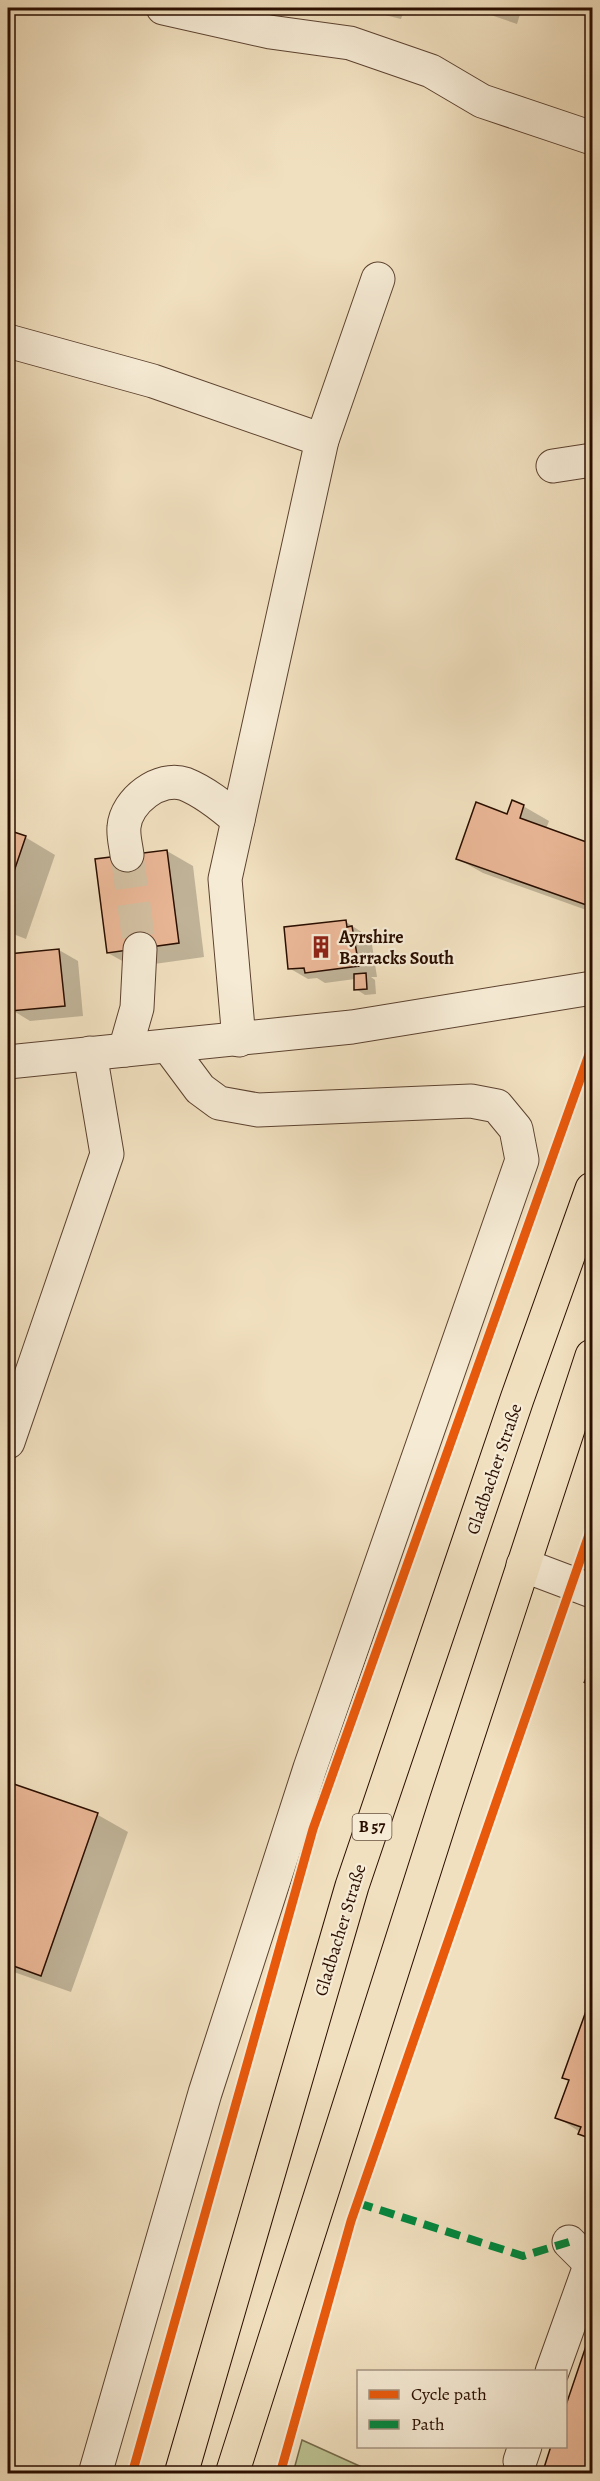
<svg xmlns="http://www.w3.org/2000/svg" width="600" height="2481" font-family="Alegreya,serif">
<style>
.green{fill:#bcc291;stroke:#736848;stroke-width:1.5}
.shadow{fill:#0003}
.building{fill:#eab796;stroke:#2a0e00;stroke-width:1.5}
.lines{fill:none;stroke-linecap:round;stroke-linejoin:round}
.minor-tunnel{stroke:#d3c0a2;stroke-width:33;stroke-dasharray:33 16;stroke-linecap:butt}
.minor-casing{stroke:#5c4230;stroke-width:35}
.major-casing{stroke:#2a0e00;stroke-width:35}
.path{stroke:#2a0e00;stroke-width:4;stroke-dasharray:1.5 3;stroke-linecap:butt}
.minor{stroke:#f6ebd5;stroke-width:33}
.major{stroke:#f1e0bf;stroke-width:33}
.quiet{stroke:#00873e;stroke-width:8;stroke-dasharray:15 8;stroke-linecap:butt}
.cycleway-casing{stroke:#f6ebd5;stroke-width:13}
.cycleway{stroke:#e8590c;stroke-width:9}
.labels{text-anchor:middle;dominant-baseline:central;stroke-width:4.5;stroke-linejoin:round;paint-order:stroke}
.shield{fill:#f6ebd5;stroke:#675040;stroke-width:1.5}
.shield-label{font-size:16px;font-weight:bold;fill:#2a0e00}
.poi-label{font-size:18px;font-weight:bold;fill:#2a0e00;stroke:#f6ebd5;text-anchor:start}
.street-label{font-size:18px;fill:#2a0e00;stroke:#f6ebd5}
</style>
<rect width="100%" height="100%" fill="#f1e0bf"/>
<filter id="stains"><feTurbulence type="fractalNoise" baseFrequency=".00333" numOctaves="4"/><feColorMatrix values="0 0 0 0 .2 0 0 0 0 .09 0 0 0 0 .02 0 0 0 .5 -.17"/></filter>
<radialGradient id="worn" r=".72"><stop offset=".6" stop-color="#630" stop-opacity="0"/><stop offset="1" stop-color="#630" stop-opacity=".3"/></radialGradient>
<polygon class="green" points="302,2440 375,2473 293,2473"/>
<g class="shadow">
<polygon points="367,8 405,8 401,19 377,13"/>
<polygon points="470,8 522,8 517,24"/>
<polygon points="523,806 549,821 546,829 592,845 592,912 483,873 458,859 508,816"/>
<polygon points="8,832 25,837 55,855 26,939 8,932"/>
<polygon points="167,851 193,866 204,957 133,967 108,953"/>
<polygon points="346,922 371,938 377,977 371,977 375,980 376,994 365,995 356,989 355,979 325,983 317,978 308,979 289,968"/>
<polygon points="59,950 78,961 83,1016 30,1021 12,1010 8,955"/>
<polygon points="8,1783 98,1815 128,1832 71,1992 8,1970"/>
<polygon points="592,1943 592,1955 589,1953"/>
<polygon points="592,1980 592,2140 557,2117 570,2081 564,2077 591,2000 588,1998"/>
<polygon points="587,2348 592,2350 592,2474 544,2474 566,2446 566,2410"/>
</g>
<g class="building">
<polygon points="512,800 524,805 520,818 592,844 592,907 456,859 476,802 507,814"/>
<polygon points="8,830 26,836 8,889"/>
<polygon points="167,850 179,943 107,953 95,859"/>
<polygon points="346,920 347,927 352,926 359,966 305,973 304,968 288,969 284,927"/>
<polygon points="59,949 65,1006 10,1011 8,954"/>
<polygon points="366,973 367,989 354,990 354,974"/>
<polygon points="8,1782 98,1813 41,1976 8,1964"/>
<polygon points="592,1975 592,2139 578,2134 581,2127 555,2118 569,2080 562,2078 590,2000 586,1999"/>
<polygon points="586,2346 592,2349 592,2474 542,2474 551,2446 566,2446 566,2405"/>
</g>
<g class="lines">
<polyline class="minor-tunnel" points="127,855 140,949"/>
<g class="minor-casing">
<g id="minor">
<polyline points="163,8 270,32 350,43 431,71 482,101 592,138"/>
<polyline points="8,341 153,381 322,440"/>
<polyline points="553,466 592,460"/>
<path d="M127,855C126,846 123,836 124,827C126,801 160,775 185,784C205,792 222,806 238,820"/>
<polyline points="239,1040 225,879 322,440 378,279"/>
<polyline points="125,1050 137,1008 140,949"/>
<polyline points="8,1062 352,1027 592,988"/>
<polyline points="8,1442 107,1154 90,1053"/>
<polyline points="523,1565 592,1591"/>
<polyline points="569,2242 592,2265"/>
<polyline points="552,2372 591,2263"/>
<polyline points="520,2461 525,2446"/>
<polyline points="95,2474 205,2093 310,1768 522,1160 516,1129 497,1106 471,1101 258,1110 219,1103 200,1089 168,1046"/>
</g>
</g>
<g class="major-casing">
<g id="major">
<polyline points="181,2474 352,1886 517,1399 592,1189"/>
<polyline points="232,2474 446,1802 592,1356"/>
</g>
</g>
<polyline class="path" points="584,1681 592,1684"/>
<use href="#minor" class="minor"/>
<use href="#major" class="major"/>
<polyline class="quiet" points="358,2203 523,2256 569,2242"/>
<g class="cycleway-casing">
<g id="cycleway">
<polyline points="132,2474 313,1829 592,1046"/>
<polyline points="280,2474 351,2221 592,1526"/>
</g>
</g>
<use href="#cycleway" class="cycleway"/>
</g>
<defs>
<g id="building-bare" transform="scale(1.8)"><path d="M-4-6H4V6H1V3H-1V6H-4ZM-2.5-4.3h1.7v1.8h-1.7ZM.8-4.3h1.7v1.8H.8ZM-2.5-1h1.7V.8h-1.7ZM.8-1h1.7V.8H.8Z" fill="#8f2418" stroke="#f6ebd5" stroke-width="2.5" paint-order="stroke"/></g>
</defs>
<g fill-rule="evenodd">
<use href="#building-bare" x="321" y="947"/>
</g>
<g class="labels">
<rect class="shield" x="352.5" y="1814" width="39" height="26" rx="4.5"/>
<g class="shield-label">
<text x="372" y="1827">B 57</text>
</g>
<g class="poi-label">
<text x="339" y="937">Ayrshire<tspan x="339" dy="21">Barracks South</tspan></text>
</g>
<g class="street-label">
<text transform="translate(494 1469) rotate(-71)">Gladbacher Straße</text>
<text transform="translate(340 1930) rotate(-73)">Gladbacher Straße</text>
</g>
</g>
<rect width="600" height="2481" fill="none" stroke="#f1e0bf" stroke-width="30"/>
<rect x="9" y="9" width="582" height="2463" fill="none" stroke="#2a0e00" stroke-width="3"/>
<rect x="15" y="15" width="570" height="2451" fill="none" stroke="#2a0e00" stroke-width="1.5"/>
<rect x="357" y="2370" width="210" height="78" fill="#f6ebd5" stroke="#a49380" stroke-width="1.5"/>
<rect x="369" y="2390" width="30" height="9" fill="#e8590c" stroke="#a49380" stroke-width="1.5"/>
<text x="411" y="2400" font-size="18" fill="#2a0e00">Cycle path</text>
<rect x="369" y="2420" width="30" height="9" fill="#00873e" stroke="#a49380" stroke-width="1.5"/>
<text x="411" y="2430" font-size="18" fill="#2a0e00">Path</text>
<rect width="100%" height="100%" filter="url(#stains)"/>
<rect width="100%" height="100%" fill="url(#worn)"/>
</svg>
